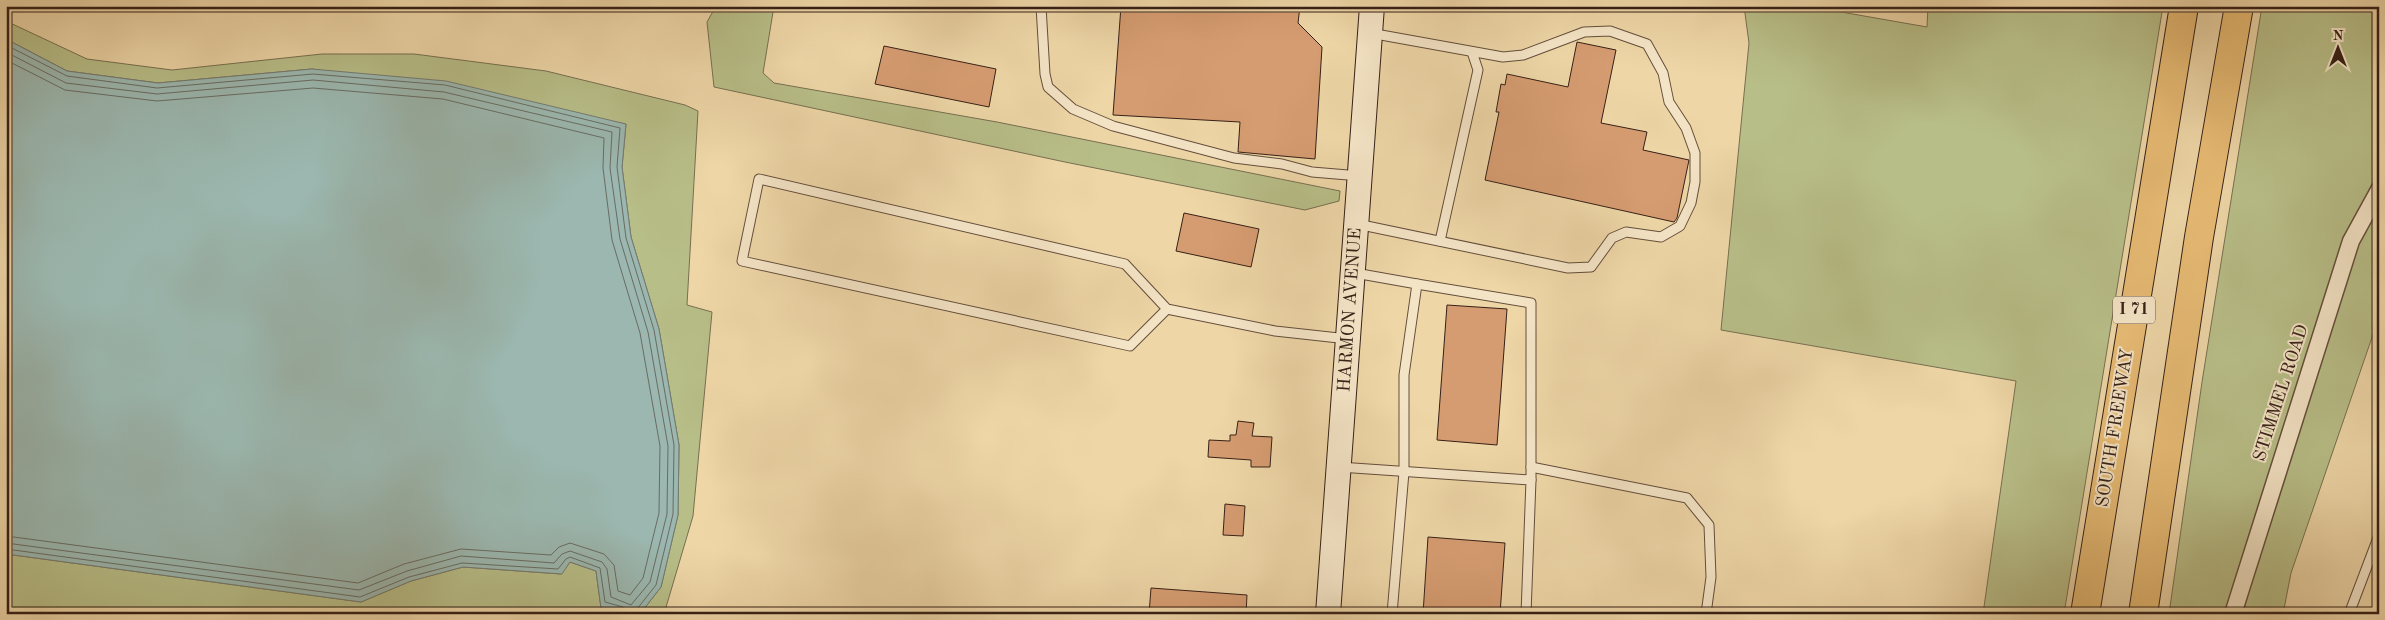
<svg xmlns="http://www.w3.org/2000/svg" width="2385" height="620" font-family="'Old Standard TT',serif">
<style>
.green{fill:#b8be88;stroke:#776f50}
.water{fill:#9bb7af;stroke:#737b72}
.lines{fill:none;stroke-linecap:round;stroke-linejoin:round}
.shore{stroke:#686c63;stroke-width:1}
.building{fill:#d69c71;stroke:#362017}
.lane-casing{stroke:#644e3b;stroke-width:11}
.street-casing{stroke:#644e3b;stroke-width:19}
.secondary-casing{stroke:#362017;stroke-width:26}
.highway-casing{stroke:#362017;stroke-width:30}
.lane{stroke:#f4e4c6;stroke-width:9}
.street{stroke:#f4e4c6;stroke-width:16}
.secondary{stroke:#f4e4c6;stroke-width:24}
.highway{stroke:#e7bb74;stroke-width:28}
.labels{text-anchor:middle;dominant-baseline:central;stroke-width:4;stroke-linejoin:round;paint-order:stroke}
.shield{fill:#f4e4c6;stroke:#6f5b4c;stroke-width:1}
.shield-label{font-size:16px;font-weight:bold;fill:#362017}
.street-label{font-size:18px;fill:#362017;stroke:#f4e4c6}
</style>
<rect width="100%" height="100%" fill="#eed6a7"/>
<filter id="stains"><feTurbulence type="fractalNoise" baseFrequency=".004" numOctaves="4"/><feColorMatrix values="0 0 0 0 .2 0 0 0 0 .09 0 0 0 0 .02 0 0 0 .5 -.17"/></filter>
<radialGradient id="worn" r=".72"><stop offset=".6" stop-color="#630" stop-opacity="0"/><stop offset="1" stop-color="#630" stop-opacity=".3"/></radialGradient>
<g class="green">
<polygon points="716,6 774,6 763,73 774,83 997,122 1340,191 1339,201 1305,210 1065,162 714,87 707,22"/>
<polygon points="1744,6 1807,6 1927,27 1928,6 2163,6 2064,614 1983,614 2016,381 1721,330 1749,43"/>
<polygon points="2262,6 2379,6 2379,176 2373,182 2348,232 2228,614 2169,614 2202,382"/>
<polygon points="6,21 87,59 172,70 322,54 414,54 546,71 685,105 698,111 687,305 712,312 693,516 664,614 640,614 661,587 678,515 679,445 659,329 631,237 622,167 626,124 312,69 158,83 67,71 6,39"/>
<polygon points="2379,200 2379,317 2291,573 2283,614 2243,614 2248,591 2355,248"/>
<polygon points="6,554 361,602 411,581 463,567 561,574 570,562 596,571 601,608 634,614 6,614"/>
</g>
<polygon class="water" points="6,39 67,71 158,83 312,69 446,81 626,124 622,167 631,237 659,329 679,445 678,515 661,587 640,614 601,608 596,571 570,562 562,574 463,567 411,581 361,602 6,554"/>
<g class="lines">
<g class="shore">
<polyline points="6,45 67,76 157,88 313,74 445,85 620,128 617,167 626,238 654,330 674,445 673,514 656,585 637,609 636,614"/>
<polyline points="6,52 66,83 157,94 313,80 444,92 612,132 610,168 620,239 648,332 668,446 667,514 650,582 631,605 611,597 607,569 602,562 570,551 562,554 554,563 461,556 407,571 359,590 6,543"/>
<polyline points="6,60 65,90 157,101 313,88 443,99 604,138 603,168 612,240 640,333 660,446 659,513 643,578 630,595 618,591 614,565 604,554 570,543 559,547 551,555 461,549 404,564 358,583 6,536"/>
<polyline points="6,549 360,597 409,577 462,563 558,569 566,559 570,557 600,568 605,602 623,607 626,614"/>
</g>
</g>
<g class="building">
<polygon points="1121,6 1300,6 1298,23 1322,47 1315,159 1238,152 1240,122 1113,115"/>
<polygon points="1577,42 1616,50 1601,123 1647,132 1643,150 1689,160 1677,218 1674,222 1485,180 1499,112 1496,112 1501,84 1505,85 1507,74 1568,87"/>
<polygon points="884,46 996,69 989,107 875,84"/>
<polygon points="1184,213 1259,229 1251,267 1176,251"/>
<polygon points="1447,305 1507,309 1497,445 1437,440"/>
<polygon points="1238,421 1254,423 1252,436 1272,437 1270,467 1251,467 1251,460 1208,457 1209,440 1230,441 1230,435 1236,435"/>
<polygon points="1225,504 1245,506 1243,536 1223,535"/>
<polygon points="1428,537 1505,543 1500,614 1423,614"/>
<polygon points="1151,588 1247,595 1246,614 1149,614"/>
</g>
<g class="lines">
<g class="lane-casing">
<g id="lane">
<polyline points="1041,6 1045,74 1048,87 1073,109 1113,126 1234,158 1282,164 1312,172 1360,176"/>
<polyline points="1357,224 1568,268 1591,267 1612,238 1626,232 1661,237 1680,226 1691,203 1695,182 1695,153 1686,128 1669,102 1663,73 1647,44 1610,31 1584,32 1523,55 1503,57 1370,33"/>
<polyline points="1440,241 1478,70 1472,52"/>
<polyline points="1355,273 1417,284 1404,375 1404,472 1392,614"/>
<polyline points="1417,284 1531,303 1531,480"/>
<polyline points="1167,309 1125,264 759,179 742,261 1130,346 1167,309 1275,331 1348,339"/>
<polyline points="1339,467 1531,480 1526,614"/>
<polyline points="1531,467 1687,498 1709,525 1711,577 1706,614"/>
<polyline points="2349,614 2379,535"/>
</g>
</g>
<g class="street-casing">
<polyline id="street" points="2233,614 2351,241 2379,190"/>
</g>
<g class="secondary-casing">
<polyline id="secondary" points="1328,614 1372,6"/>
</g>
<g class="highway-casing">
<g id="highway">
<polyline points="2085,614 2184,6"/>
<polyline points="2143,614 2199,237 2239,6"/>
</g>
</g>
<use href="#lane" class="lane"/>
<use href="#street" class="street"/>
<use href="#secondary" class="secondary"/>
<use href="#highway" class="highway"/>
</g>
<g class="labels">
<rect class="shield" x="2113" y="296.5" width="42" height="27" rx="4"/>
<g class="shield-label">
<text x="2134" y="310">I 71</text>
</g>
<g class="street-label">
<text transform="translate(1350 310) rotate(-86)">HARMON AVENUE</text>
<text transform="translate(2281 393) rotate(-72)">STIMMEL ROAD</text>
<text transform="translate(2115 428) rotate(-81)">SOUTH FREEWAY</text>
</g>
</g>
<rect width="2385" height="620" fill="none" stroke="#eed6a7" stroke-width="25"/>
<rect x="8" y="8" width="2370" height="605" fill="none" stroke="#362017" stroke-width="2.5"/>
<rect x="12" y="12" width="2360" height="595" fill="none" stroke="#362017"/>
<g transform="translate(2338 48)" stroke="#f4e4c6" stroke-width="4" paint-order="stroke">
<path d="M0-4L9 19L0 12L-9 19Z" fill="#362017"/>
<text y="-8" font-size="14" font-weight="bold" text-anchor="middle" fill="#362017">N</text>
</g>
<rect width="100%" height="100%" filter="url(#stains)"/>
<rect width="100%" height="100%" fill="url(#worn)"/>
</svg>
